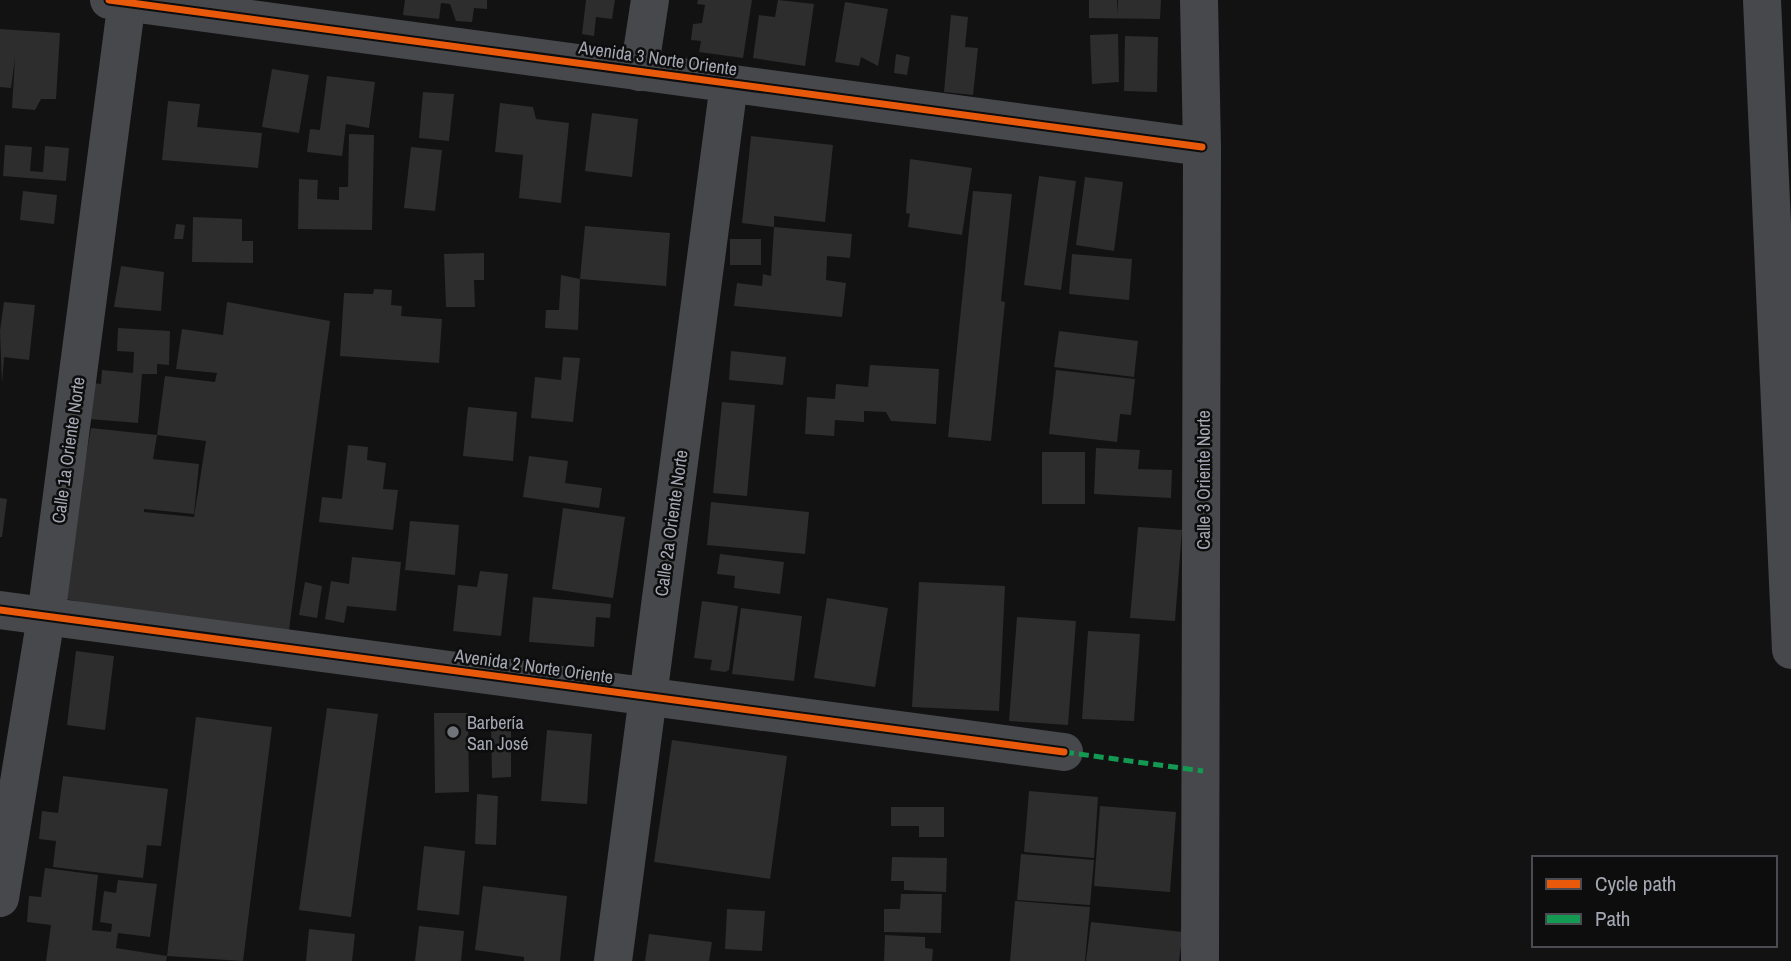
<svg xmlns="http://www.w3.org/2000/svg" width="1791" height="961" font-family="'Archivo Narrow',sans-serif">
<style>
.building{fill:#2d2d2e}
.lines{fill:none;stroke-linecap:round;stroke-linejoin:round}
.minor{stroke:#47484b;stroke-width:38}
.quiet{stroke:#139951;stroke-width:5;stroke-dasharray:10 5;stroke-linecap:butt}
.cycleway-casing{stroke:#0d0d0e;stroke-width:11}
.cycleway{stroke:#e8590c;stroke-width:7}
.poi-dot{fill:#71747b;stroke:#0d0d0e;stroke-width:2.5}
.labels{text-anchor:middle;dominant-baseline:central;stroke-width:5;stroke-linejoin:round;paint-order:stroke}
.street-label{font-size:18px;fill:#a4a8b3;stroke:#0d0d0e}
.poi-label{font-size:18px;fill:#a4a8b3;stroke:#0d0d0e;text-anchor:start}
</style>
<rect width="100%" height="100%" fill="#121213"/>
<g class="building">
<polygon points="405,0 487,0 487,9 474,8 472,22 456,21 450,4 441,3 439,19 403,15"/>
<polygon points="586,0 615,0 612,19 596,17 594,36 582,34"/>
<polygon points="698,0 752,0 743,58 699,52 701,41 691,40 693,24 702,23 705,5 697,4"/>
<polygon points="778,0 814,4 805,66 753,58 759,15 775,17"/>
<polygon points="1089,0 1117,0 1118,15 1118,0 1161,0 1160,19 1089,18"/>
<polygon points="845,2 888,9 878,66 861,57 859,66 835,62"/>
<polygon points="951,15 968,17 965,47 978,48 973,95 944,92"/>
<polygon points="0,29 60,33 56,99 41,99 35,110 12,108 15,58 11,88 0,87"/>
<polygon points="1118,34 1119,82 1092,84 1090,35"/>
<polygon points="1125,36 1158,37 1157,92 1124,91"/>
<polygon points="896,54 910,57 907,75 894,73"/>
<polygon points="272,69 309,75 299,133 262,127"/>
<polygon points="327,76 375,82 369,128 346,124 342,156 307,152 310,129 320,130"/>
<polygon points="423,92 454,94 449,141 419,138"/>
<polygon points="168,101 200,104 197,127 262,133 258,168 162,160"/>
<polygon points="500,103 533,107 536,119 569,123 561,203 519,198 523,155 495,152"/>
<polygon points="592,113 638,119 632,177 585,171"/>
<polygon points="349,134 374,135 372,230 298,229 299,179 318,180 317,199 339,200 339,187 348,187"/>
<polygon points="751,136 833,145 825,222 774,216 774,227 852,234 850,258 827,256 826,280 846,283 842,317 734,306 737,283 762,286 763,274 771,276 774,227 742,223"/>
<polygon points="5,145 32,147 30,171 43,172 45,146 69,148 66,181 3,176"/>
<polygon points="411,147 442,150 435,211 404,208"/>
<polygon points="910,159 972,168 962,235 908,227 910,214 906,213"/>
<polygon points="1039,176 1076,181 1061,290 1024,285"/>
<polygon points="1085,177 1123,182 1114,251 1076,245"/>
<polygon points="23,191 57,195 54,224 20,220"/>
<polygon points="973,191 1012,194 1001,301 1005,302 991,441 948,437"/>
<polygon points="193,217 242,219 242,241 253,241 253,263 192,262"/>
<polygon points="176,224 185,225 183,239 174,239"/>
<polygon points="585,226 670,233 666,286 580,279 578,330 545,328 546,310 559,310 561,275 580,279"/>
<rect x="730" y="239" width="31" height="26"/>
<polygon points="484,253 484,280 474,280 475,307 446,307 444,254"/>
<polygon points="1072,254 1132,259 1129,300 1069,294"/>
<polygon points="121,266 164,272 161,311 114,307"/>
<polygon points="374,289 392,290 391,305 402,306 401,316 442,319 439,363 340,356 344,293 373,294"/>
<polygon points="4,302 35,305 29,360 4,357 2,384 0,331"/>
<polygon points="227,302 330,321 289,630 127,611 61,598 91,428 157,435 153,459 199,464 194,514 144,509 144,512 194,517 206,441 157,435 165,376 215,382 217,373 176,369 182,329 223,335"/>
<polygon points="118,328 170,331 169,365 157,364 157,374 142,374 138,423 89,419 92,383 101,384 102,370 133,373 134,352 117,351"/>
<polygon points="1059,331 1138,341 1134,377 1054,367"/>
<polygon points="731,351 786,357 783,385 729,380"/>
<polygon points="563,357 580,358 573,422 531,418 535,377 561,380"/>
<polygon points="870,365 939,369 936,424 891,421 886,412 864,411 864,422 835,420 834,436 805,434 807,397 835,399 836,384 868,387"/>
<polygon points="1056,370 1135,379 1131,415 1120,414 1117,442 1049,434"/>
<polygon points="722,402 755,405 747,496 713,493"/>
<polygon points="468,407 517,412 513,461 463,456"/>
<polygon points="348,445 368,447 367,460 386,463 383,489 398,490 393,530 319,522 322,497 342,499"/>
<polygon points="1096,448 1140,450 1138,469 1172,470 1171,498 1094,494"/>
<rect x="1042" y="452" width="43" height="52"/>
<polygon points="529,456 568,461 565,483 602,488 599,508 523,497"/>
<polygon points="0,498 7,499 2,537 0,537"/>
<polygon points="711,502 809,512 805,554 707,545"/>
<polygon points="563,508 625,517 613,598 552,589"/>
<polygon points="410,521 459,525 455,575 405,570"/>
<polygon points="1138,527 1182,530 1175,621 1130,618"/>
<polygon points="720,554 784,562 780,594 734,588 735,576 717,574"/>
<polygon points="352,557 401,562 396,611 347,606 344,623 325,619 331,581 349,584"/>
<polygon points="480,571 508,574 501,636 453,631 458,585 477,587"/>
<polygon points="305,582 322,586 317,618 299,615"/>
<polygon points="919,582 1005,586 999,711 912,707"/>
<polygon points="533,597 611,604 610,618 596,617 594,647 529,642"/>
<polygon points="827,598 888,608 875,687 814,678"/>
<polygon points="702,601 738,606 729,670 725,672 710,670 712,660 694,658"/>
<polygon points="741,608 802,616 794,681 732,674"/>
<polygon points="1017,617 1076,621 1068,725 1009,721"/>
<polygon points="1088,631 1140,634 1134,721 1082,719"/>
<polygon points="76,651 114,656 105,730 67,725"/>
<polygon points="327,708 378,714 351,917 299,910"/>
<polygon points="434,713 468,713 469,792 435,793"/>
<polygon points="196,717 272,727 243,961 167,956"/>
<polygon points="491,724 511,724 511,777 492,778"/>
<polygon points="547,730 592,734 587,804 541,801"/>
<polygon points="672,740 787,756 770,879 654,862"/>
<polygon points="63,776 168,789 161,846 147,845 143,878 53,867 56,841 39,839 42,811 58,813"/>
<polygon points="1029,791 1098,797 1094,858 1024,852"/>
<polygon points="477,794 498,796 496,845 475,844"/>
<polygon points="1100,806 1176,812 1170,892 1094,886"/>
<polygon points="891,807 944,807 944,837 919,837 919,826 891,826"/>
<polygon points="424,846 465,851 459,915 417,910"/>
<polygon points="1021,854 1094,860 1090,905 1017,900"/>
<polygon points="892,857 947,858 946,892 904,890 904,881 891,881"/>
<polygon points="45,868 98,875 92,930 111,932 112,924 100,922 104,891 116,893 118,880 157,884 150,937 118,933 116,948 167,956 166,961 46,961 51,925 27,922 29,896 41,897"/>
<polygon points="483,886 567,896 560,961 524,961 524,957 475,950"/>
<polygon points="901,894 942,894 941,933 884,932 884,909 900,909"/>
<polygon points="1015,901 1090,907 1085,961 1010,961"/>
<polygon points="727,909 765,911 762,951 725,949"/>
<polygon points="1091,922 1183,932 1179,961 1086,961"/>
<polygon points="419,926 464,931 461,961 415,961"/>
<polygon points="309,929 355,934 352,961 306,961"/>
<polygon points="649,934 712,942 709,961 645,961"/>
<polygon points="885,935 925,937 925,948 933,949 932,961 884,961"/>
</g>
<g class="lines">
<g class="minor">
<polyline points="109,0 1202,147"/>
<polyline points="1199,0 1202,147 1200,961"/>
<polyline points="1762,0 1791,650"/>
<polyline points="639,72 650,0"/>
<polyline points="0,610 1064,752"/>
<polyline points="0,898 46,617 127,0"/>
<polyline points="613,961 729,84"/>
</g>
<polyline class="quiet" points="1064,752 1203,771"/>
<g class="cycleway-casing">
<g id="cycleway">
<polyline points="109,0 1202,147"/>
<polyline points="0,610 1064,752"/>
</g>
</g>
<use href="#cycleway" class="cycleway"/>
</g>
<circle class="poi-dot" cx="453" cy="732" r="7"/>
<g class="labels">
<g class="street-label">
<text transform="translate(658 58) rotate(8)">Avenida 3 Norte Oriente</text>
<text transform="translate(68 450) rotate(-82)">Calle 1a Oriente Norte</text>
<text transform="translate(1203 480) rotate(-90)">Calle 3 Oriente Norte</text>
<text transform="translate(671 523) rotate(-82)">Calle 2a Oriente Norte</text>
<text transform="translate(534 666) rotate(8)">Avenida 2 Norte Oriente</text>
</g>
<g class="poi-label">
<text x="467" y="722">Barbería<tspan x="467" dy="21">San José</tspan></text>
</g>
</g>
<rect x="1532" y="856" width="245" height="91" fill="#0d0d0e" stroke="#494b50" stroke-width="2"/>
<rect x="1546" y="879" width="35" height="10" fill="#e8590c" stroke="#494b50" stroke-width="2"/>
<text x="1595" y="891" font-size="21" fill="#a4a8b3">Cycle path</text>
<rect x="1546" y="914" width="35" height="10" fill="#139951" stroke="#494b50" stroke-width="2"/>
<text x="1595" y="926" font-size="21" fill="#a4a8b3">Path</text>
</svg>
